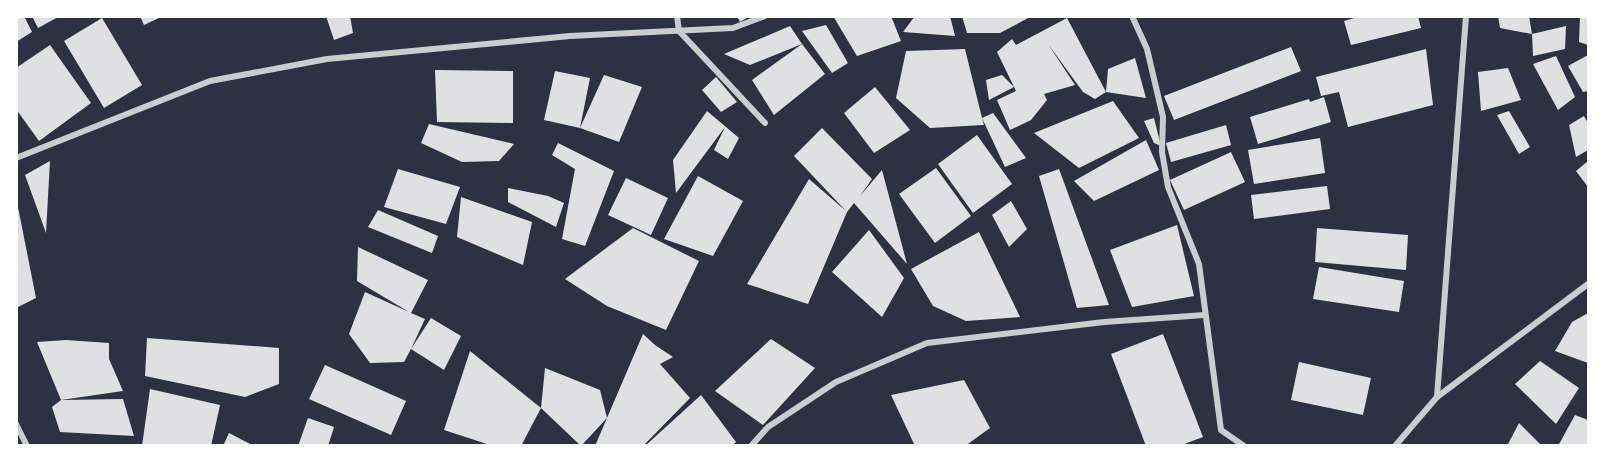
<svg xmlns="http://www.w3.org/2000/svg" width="1605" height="462" font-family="Arial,sans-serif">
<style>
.building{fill:#e0e0e3}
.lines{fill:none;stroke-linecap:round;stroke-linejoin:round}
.minor{stroke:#caccd0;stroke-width:6}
</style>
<rect width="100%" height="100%" fill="#2d3142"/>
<g class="building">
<polygon points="16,16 24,16 32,32 16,42"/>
<polygon points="32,16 60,16 38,28"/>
<polygon points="140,16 163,16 144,25"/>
<polygon points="326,16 350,16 353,33 334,40"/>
<polygon points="737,16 750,16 740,22"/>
<polygon points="833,16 891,16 901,41 857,56"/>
<polygon points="915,16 950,16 955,36 903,32"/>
<polygon points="962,16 1032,16 1000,33 967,33"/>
<polygon points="1361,16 1418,16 1421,28 1351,45 1344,21"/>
<polygon points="1498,16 1529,16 1532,34 1566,26 1565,49 1533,56 1532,34 1500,28"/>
<polygon points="1580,16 1588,16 1588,45 1579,42"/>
<polygon points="102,18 142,85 104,108 64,41"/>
<polygon points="1067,18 1106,92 1095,99 1083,92 1048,44 1075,85 1044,94 1047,100 1031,120 1010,130 997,100 1016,91 997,52 1012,39 1016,45"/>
<polygon points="826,25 848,63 832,73 802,31"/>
<polygon points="790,26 802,44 750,65 724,54"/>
<polygon points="802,44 825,74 774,115 752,80"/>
<polygon points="50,45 91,103 39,141 16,109 16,68"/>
<polygon points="1291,47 1301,71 1174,120 1164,96"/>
<polygon points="965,49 982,118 993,113 1026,158 1005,167 982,118 984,125 930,128 896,98 906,51"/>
<polygon points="1426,49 1433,105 1348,127 1339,92 1321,96 1316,77"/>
<polygon points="1588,55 1588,91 1583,92 1568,66"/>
<polygon points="1556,56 1575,97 1558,110 1533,64"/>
<polygon points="1135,58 1146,98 1106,92 1108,69"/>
<polygon points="1508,68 1521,100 1481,111 1478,72"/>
<polygon points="435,70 513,71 513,123 437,122"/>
<polygon points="555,71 590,78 580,128 544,120"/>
<polygon points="604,75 642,87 619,142 580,128"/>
<polygon points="1002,75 1014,87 989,100 986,80"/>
<polygon points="716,77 737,102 721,112 702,90"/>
<polygon points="875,87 910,130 874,153 844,113"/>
<polygon points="1324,97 1331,122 1258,144 1250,117 1309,99 1310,102"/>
<polygon points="1113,101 1139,138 1079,168 1034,133"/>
<polygon points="707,111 739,138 728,159 714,150 725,127 676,193 673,160"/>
<polygon points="1509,111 1530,147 1519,154 1497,115"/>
<polygon points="1584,116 1588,123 1588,150 1576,157 1569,125"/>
<polygon points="1154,118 1161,146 1154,143 1144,121"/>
<polygon points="429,124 514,144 499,161 462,162 421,143"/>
<polygon points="1226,125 1231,145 1171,162 1166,143"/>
<polygon points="822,128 872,179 860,196 882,170 907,264 854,203 847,212 808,304 747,284 809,179 846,211 794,156"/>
<polygon points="977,135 1012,184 973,213 938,164"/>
<polygon points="1320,138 1325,173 1254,184 1248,150"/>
<polygon points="1146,140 1159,170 1094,201 1074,181"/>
<polygon points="558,143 614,171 585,246 562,239 575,169 552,155"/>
<polygon points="1231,152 1245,182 1184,210 1170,180"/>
<polygon points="50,161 46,233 25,175"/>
<polygon points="1588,161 1588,187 1576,171"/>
<polygon points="936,168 971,216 935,243 899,194"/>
<polygon points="398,169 460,187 446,224 384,207"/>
<polygon points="1059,169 1109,305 1077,308 1039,176"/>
<polygon points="698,176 743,201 713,256 664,239"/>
<polygon points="626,178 668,198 651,235 608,215"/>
<polygon points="1327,186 1330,209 1254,219 1251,195"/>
<polygon points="508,188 548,196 564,203 556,227 508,202"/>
<polygon points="16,197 36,298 16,308"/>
<polygon points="461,197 532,222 523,265 457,237"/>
<polygon points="1011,201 1027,229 1009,247 992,215"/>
<polygon points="378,210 438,236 432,253 368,227"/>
<polygon points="1177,225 1194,296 1132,307 1110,250"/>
<polygon points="633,228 699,261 666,330 607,306 565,279"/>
<polygon points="1317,228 1408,235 1406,270 1315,262"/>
<polygon points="869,230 904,278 882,317 832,272"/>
<polygon points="979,232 1020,317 966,321 933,306 911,269"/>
<polygon points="358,247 428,280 411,313 425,319 411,349 431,318 461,336 444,370 411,349 404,362 370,363 349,334 365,292 409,312 357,281"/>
<polygon points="1319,267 1404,281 1399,312 1313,299"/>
<polygon points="1588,313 1588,363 1555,351 1572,322"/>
<polygon points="643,334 655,345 673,357 660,364 690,398 643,446 595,446"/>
<polygon points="1163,334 1203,437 1179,446 1146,446 1111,354"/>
<polygon points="147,338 279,348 279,384 245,397 145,376"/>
<polygon points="771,339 815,368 763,425 715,391"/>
<polygon points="66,340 109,343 109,359 123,391 61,400 37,342"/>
<polygon points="470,351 541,408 521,446 493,446 444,430"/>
<polygon points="1540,361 1579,388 1556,424 1515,384"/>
<polygon points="1299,362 1371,378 1363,415 1291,400"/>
<polygon points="325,365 406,401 391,435 309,399"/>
<polygon points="545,368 600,390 607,418 581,446 541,408"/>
<polygon points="964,380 990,428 965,446 915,446 891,395"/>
<polygon points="150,389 220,405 211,446 142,446"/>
<polygon points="701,395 736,442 732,446 645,446"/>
<polygon points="123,399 134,436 60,432 52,407 61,400"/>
<polygon points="1575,415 1588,420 1588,446 1558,446"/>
<polygon points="308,418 334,427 328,446 298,446"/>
<polygon points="1519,423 1542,446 1507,446"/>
<polygon points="229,433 254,446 223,446"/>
</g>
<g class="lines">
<g class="minor">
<polyline points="677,16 679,31"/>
<polyline points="1132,16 1147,49 1163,117 1162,152 1168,187 1199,264 1221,430 1244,446"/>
<polyline points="679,31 765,123"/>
<polyline points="16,158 210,81 327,59 570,36 733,28 765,16"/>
<polyline points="1437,397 1466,16"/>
<polyline points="16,424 27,446"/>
<polyline points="751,446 768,427 836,382 927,343 1104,322 1205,315"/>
<polyline points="1395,446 1437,397 1588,284"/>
</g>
</g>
<rect width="1605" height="462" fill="none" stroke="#ffffff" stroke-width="36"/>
</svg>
